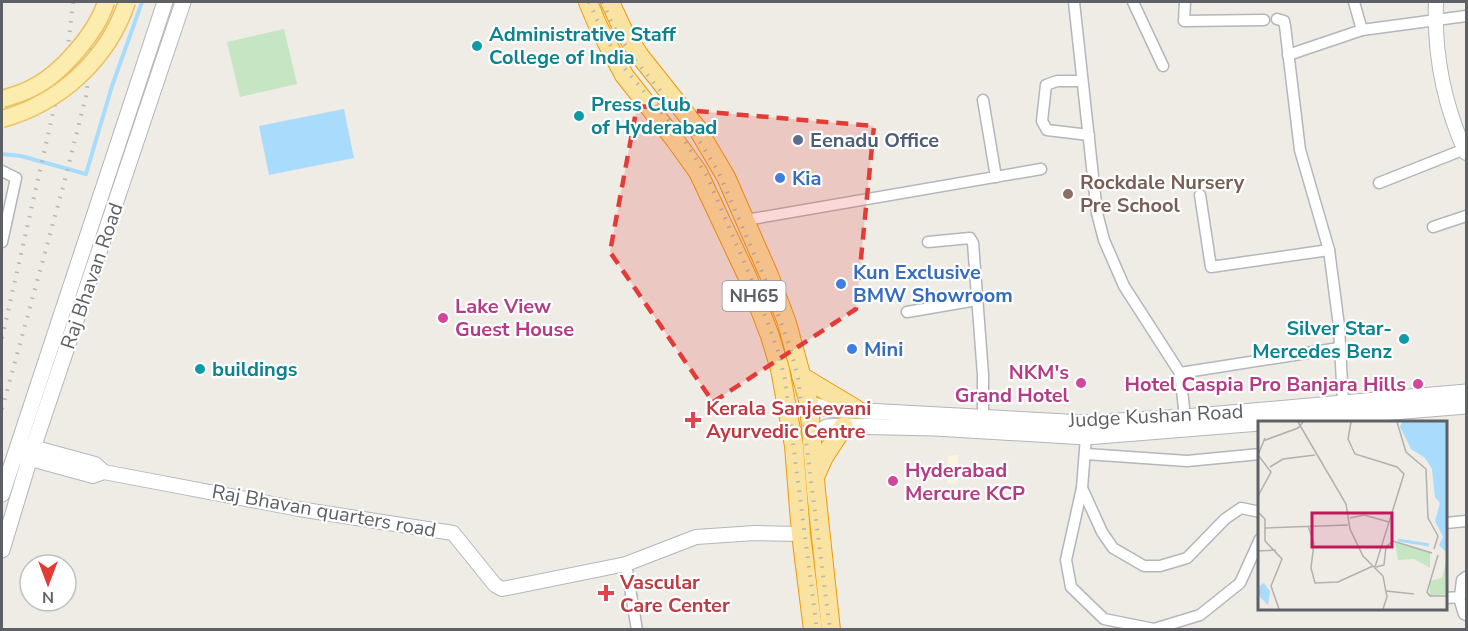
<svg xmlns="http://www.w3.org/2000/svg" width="1468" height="631" font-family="'Nunito Sans',sans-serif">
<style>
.commercial{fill:#fdf4dd}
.green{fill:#c5e5c3}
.water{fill:#a9dcfc}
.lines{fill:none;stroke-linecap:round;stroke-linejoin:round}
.stream{stroke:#a9dcfc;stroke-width:4}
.minor-casing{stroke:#b3b6ba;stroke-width:13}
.tertiary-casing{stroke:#b3b6ba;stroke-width:16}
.secondary-casing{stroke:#b2b5ba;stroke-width:17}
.trunk-casing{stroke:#ec9a09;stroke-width:20}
.minor{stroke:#fff;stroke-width:10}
.tertiary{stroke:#fff;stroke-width:14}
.secondary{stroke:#fff;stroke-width:15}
.trunk{stroke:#fae3a0;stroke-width:18}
.rail{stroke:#b4b5b5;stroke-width:4;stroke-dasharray:1.5 8;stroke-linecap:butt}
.primary-bridge-casing{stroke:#ecbf61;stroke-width:19;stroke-linecap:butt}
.primary-bridge{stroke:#fcecad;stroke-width:16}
.marked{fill:#e33c37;fill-opacity:0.2;stroke:#e33c37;stroke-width:4.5;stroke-dasharray:12 8;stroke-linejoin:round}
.culture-dot{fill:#0f9aa8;stroke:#fff;stroke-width:2}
.service-dot{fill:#5c6f8a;stroke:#fff;stroke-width:2}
.shop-dot{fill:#3f7fe0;stroke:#fff;stroke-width:2}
.education-dot{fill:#8d6e63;stroke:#fff;stroke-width:2}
.hotel-dot{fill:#d1479c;stroke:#fff;stroke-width:2}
.health-dot{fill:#e0444e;stroke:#fff;stroke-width:2}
.labels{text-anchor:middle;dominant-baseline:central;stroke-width:4.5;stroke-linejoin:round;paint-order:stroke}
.shield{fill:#fff;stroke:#8e9093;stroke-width:1.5}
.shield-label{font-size:18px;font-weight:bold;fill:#5d6165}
.culture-label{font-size:20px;font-weight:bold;fill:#0d838f;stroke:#fff;text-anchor:start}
.service-label{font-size:20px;font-weight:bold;fill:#4e5e75;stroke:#fff;text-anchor:start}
.shop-label{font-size:20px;font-weight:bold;fill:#366cbe;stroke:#fff;text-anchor:start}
.education-label{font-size:20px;font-weight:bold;fill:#785e54;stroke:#fff;text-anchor:start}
.street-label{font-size:20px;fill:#5d6165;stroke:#fff}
.hotel-label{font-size:20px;font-weight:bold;fill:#b23c85;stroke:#fff;text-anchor:start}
.health-label{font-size:20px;font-weight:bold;fill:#be3a42;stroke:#fff;text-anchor:start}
.inset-river{fill:none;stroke:#a9dcfc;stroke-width:3}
.inset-road{fill:none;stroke:#b1b0ae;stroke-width:1.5}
.view{fill:#c2185b;fill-opacity:0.15;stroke:#c2185b;stroke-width:3}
.inset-edge{fill:none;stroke:#5d6165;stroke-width:3}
</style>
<rect width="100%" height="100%" fill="#efece6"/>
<polygon class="commercial" points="958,455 958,484 947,483 948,456"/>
<polygon class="green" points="284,29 297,84 240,97 227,42"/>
<polygon class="water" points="344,109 354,158 269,175 259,126"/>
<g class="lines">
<polyline class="stream" points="2,154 21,156 86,174 112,86 142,2"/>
<g class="minor-casing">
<g id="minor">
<polyline points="1074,2 1097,213 1104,240 1124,286 1180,373 1185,417"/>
<polyline points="1133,2 1163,66"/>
<polyline points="1185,2 1184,21 1264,20"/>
<polyline points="1354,2 1362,30"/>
<polyline points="1277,19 1284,21 1285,26 1300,150 1329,250 1339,326 1343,402"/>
<polyline points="1288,55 1362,30 1466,16"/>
<polyline points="1082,81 1057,81 1046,85 1042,121 1047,130 1089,135"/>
<polyline points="983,100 996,177"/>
<polyline points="2,171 16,178 2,242"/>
<polyline points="1379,183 1465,149"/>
<polyline points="1200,195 1211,267 1329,250"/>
<polyline points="746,220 1041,169"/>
<polyline points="1433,227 1466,216"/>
<polyline points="928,242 970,238 973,243 983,375 983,417"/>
<polyline points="907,312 977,300"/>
<polyline points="1180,373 1339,348"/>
<polyline points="1086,437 1082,488 1066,560 1071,587 1104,619 1154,629 1200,615 1240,583 1260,539"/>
<polyline points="1086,454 1187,461 1260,454"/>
<polyline points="1082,488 1102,532 1113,548 1144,566 1160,566 1187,558 1225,519 1241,508 1260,512"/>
<polyline points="1446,523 1466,521"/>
<polyline points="626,564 637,630"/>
<polyline points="1446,598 1460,597 1462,580 1466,577"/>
<polyline points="1459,598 1464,614 1466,615"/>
</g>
</g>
<g class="tertiary-casing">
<g id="tertiary">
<path d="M1436,2C1434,54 1444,105 1466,153"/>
<polyline points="25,445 95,464 104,472"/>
<polyline points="20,456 93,476 104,472 299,509 453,533 495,585 502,589 626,564 696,537 755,533 801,534"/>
</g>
</g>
<g class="secondary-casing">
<g id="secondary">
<polyline points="809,404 829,409 1085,423 1185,417 1466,392"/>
<polyline points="1271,422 1466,406"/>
<polyline points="811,436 827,427 844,426 935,428 1086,437 1260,423"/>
<polyline points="2,494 165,2"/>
<polyline points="2,550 31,454 183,2"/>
</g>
</g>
<g class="trunk-casing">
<g id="trunk">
<polyline points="588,2 598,26 624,75 675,140 698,172 747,276 770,336 780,369 794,446 801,534 813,630"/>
<polyline points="610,2 624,32 640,56 697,128 726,177 769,275 787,323 809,404 816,491 831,630"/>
<polyline points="801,376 856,409"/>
<polyline points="815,477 824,457 844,426"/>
</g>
</g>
<use href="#minor" class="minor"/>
<use href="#tertiary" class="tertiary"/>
<use href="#secondary" class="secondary"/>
<use href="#trunk" class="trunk"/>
<g class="rail">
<polyline points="589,2 602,31 624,68 681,135 707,176 753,283 778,351 785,380 817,630"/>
<polyline points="603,2 613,26 635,60 691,128 718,171 765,279 790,347 798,378 830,630"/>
<polyline points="2,338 68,47 73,2"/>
<polyline points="2,409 63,187 86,96 98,2"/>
</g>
<g class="primary-bridge-casing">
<g id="primary-bridge">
<path d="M2,99C12,96 23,93 32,88C61,74 97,32 106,2"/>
<path d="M2,119C60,103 108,59 127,2"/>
</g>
</g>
<use href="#primary-bridge" class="primary-bridge"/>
</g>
<path class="marked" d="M637,106L874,126L856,309L713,402L610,252Z"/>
<g class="culture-dot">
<circle cx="477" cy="46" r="6"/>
<circle cx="579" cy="116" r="6"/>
<circle cx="1404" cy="339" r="6"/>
<circle cx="200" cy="369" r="6"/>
</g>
<circle class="service-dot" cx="798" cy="140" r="6"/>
<g class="shop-dot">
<circle cx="780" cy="178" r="6"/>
<circle cx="841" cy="284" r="6"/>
<circle cx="852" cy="349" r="6"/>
</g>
<circle class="education-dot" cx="1068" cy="194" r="6"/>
<g class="hotel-dot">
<circle cx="443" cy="318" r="6"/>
<circle cx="1081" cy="383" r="6"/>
<circle cx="1418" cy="384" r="6"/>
<circle cx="893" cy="481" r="6"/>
</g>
<g class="health-dot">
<path d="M690 411h6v6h6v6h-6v6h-6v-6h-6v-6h6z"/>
<path d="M603 584h6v6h6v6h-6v6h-6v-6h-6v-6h6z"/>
</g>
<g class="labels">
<rect class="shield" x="722.5" y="281" width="63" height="30" rx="4.5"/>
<g class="shield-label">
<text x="754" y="296">NH65</text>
</g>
<g class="culture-label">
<text x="489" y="34">Administrative Staff<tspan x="489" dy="23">College of India</tspan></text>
<text x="591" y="104">Press Club<tspan x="591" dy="23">of Hyderabad</tspan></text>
<text x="1392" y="328" text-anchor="end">Silver Star-<tspan x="1392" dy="23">Mercedes Benz</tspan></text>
<text x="212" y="369">buildings</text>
</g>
<g class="service-label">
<text x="810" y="140">Eenadu Office</text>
</g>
<g class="shop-label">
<text x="792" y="178">Kia</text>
<text x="853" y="272">Kun Exclusive<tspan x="853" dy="23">BMW Showroom</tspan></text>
<text x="864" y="349">Mini</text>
</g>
<g class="education-label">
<text x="1080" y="182">Rockdale Nursery<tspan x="1080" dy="23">Pre School</tspan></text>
</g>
<g class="street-label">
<text transform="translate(92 276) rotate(-71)">Raj Bhavan Road</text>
<text transform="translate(1156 416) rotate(-3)">Judge Kushan Road</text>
<text transform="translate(324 511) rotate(10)">Raj Bhavan quarters road</text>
</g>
<g class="hotel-label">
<text x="455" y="306">Lake View<tspan x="455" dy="23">Guest House</tspan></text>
<text x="1069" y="372" text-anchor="end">NKM's<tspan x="1069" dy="23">Grand Hotel</tspan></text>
<text x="1406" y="384" text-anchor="end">Hotel Caspia Pro Banjara Hills</text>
<text x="905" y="470">Hyderabad<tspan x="905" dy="23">Mercure KCP</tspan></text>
</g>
<g class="health-label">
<text x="706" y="408">Kerala Sanjeevani<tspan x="706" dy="23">Ayurvedic Centre</tspan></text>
<text x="620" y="582">Vascular<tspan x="620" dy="23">Care Center</tspan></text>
</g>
</g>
<g transform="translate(1258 421)">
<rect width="189" height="189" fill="#efece6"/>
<path d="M137,121L172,131V147L156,138L140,139ZM189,137V173L172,175L171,160L184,157Z" fill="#c5e5c3"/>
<path d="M144,1H189V132L181,124L185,116L177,100L182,82L177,76L174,48L167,37L153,28L142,6ZM6,162L12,170L10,184L0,174V166Z" fill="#a9dcfc"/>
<path class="inset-river" d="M140,119L171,124"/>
<path class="inset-road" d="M40,1L88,83L92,108L105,135L125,155L129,176L125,188M93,1L90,18L97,33L139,46L146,53L117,146M139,1L148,31L168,48L170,97L180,115L176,128M5,20L40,7L45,1M12,46L25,38L57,34M0,75L13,51L0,34L7,17M0,91L7,98V120L24,138L13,165L21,188M92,97L106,94L131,101M50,105L56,122L53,147L57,162L80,161L115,145M7,107L90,104M0,130L18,129M180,134L169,171L172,175H189M118,146L126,144L128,126L135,120L174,132M128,170L156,173"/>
<path class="view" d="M54,92H134V126H54Z"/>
<rect width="189" height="189" class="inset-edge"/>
</g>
<rect width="1468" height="631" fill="none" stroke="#5d6165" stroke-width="6"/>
<g transform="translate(48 583) rotate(180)"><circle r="28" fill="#ffffff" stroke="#bec0c1" stroke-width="1.5"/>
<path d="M0-4.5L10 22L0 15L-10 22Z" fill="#e33c37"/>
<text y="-9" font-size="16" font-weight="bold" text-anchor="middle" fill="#5d6165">N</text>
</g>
</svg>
